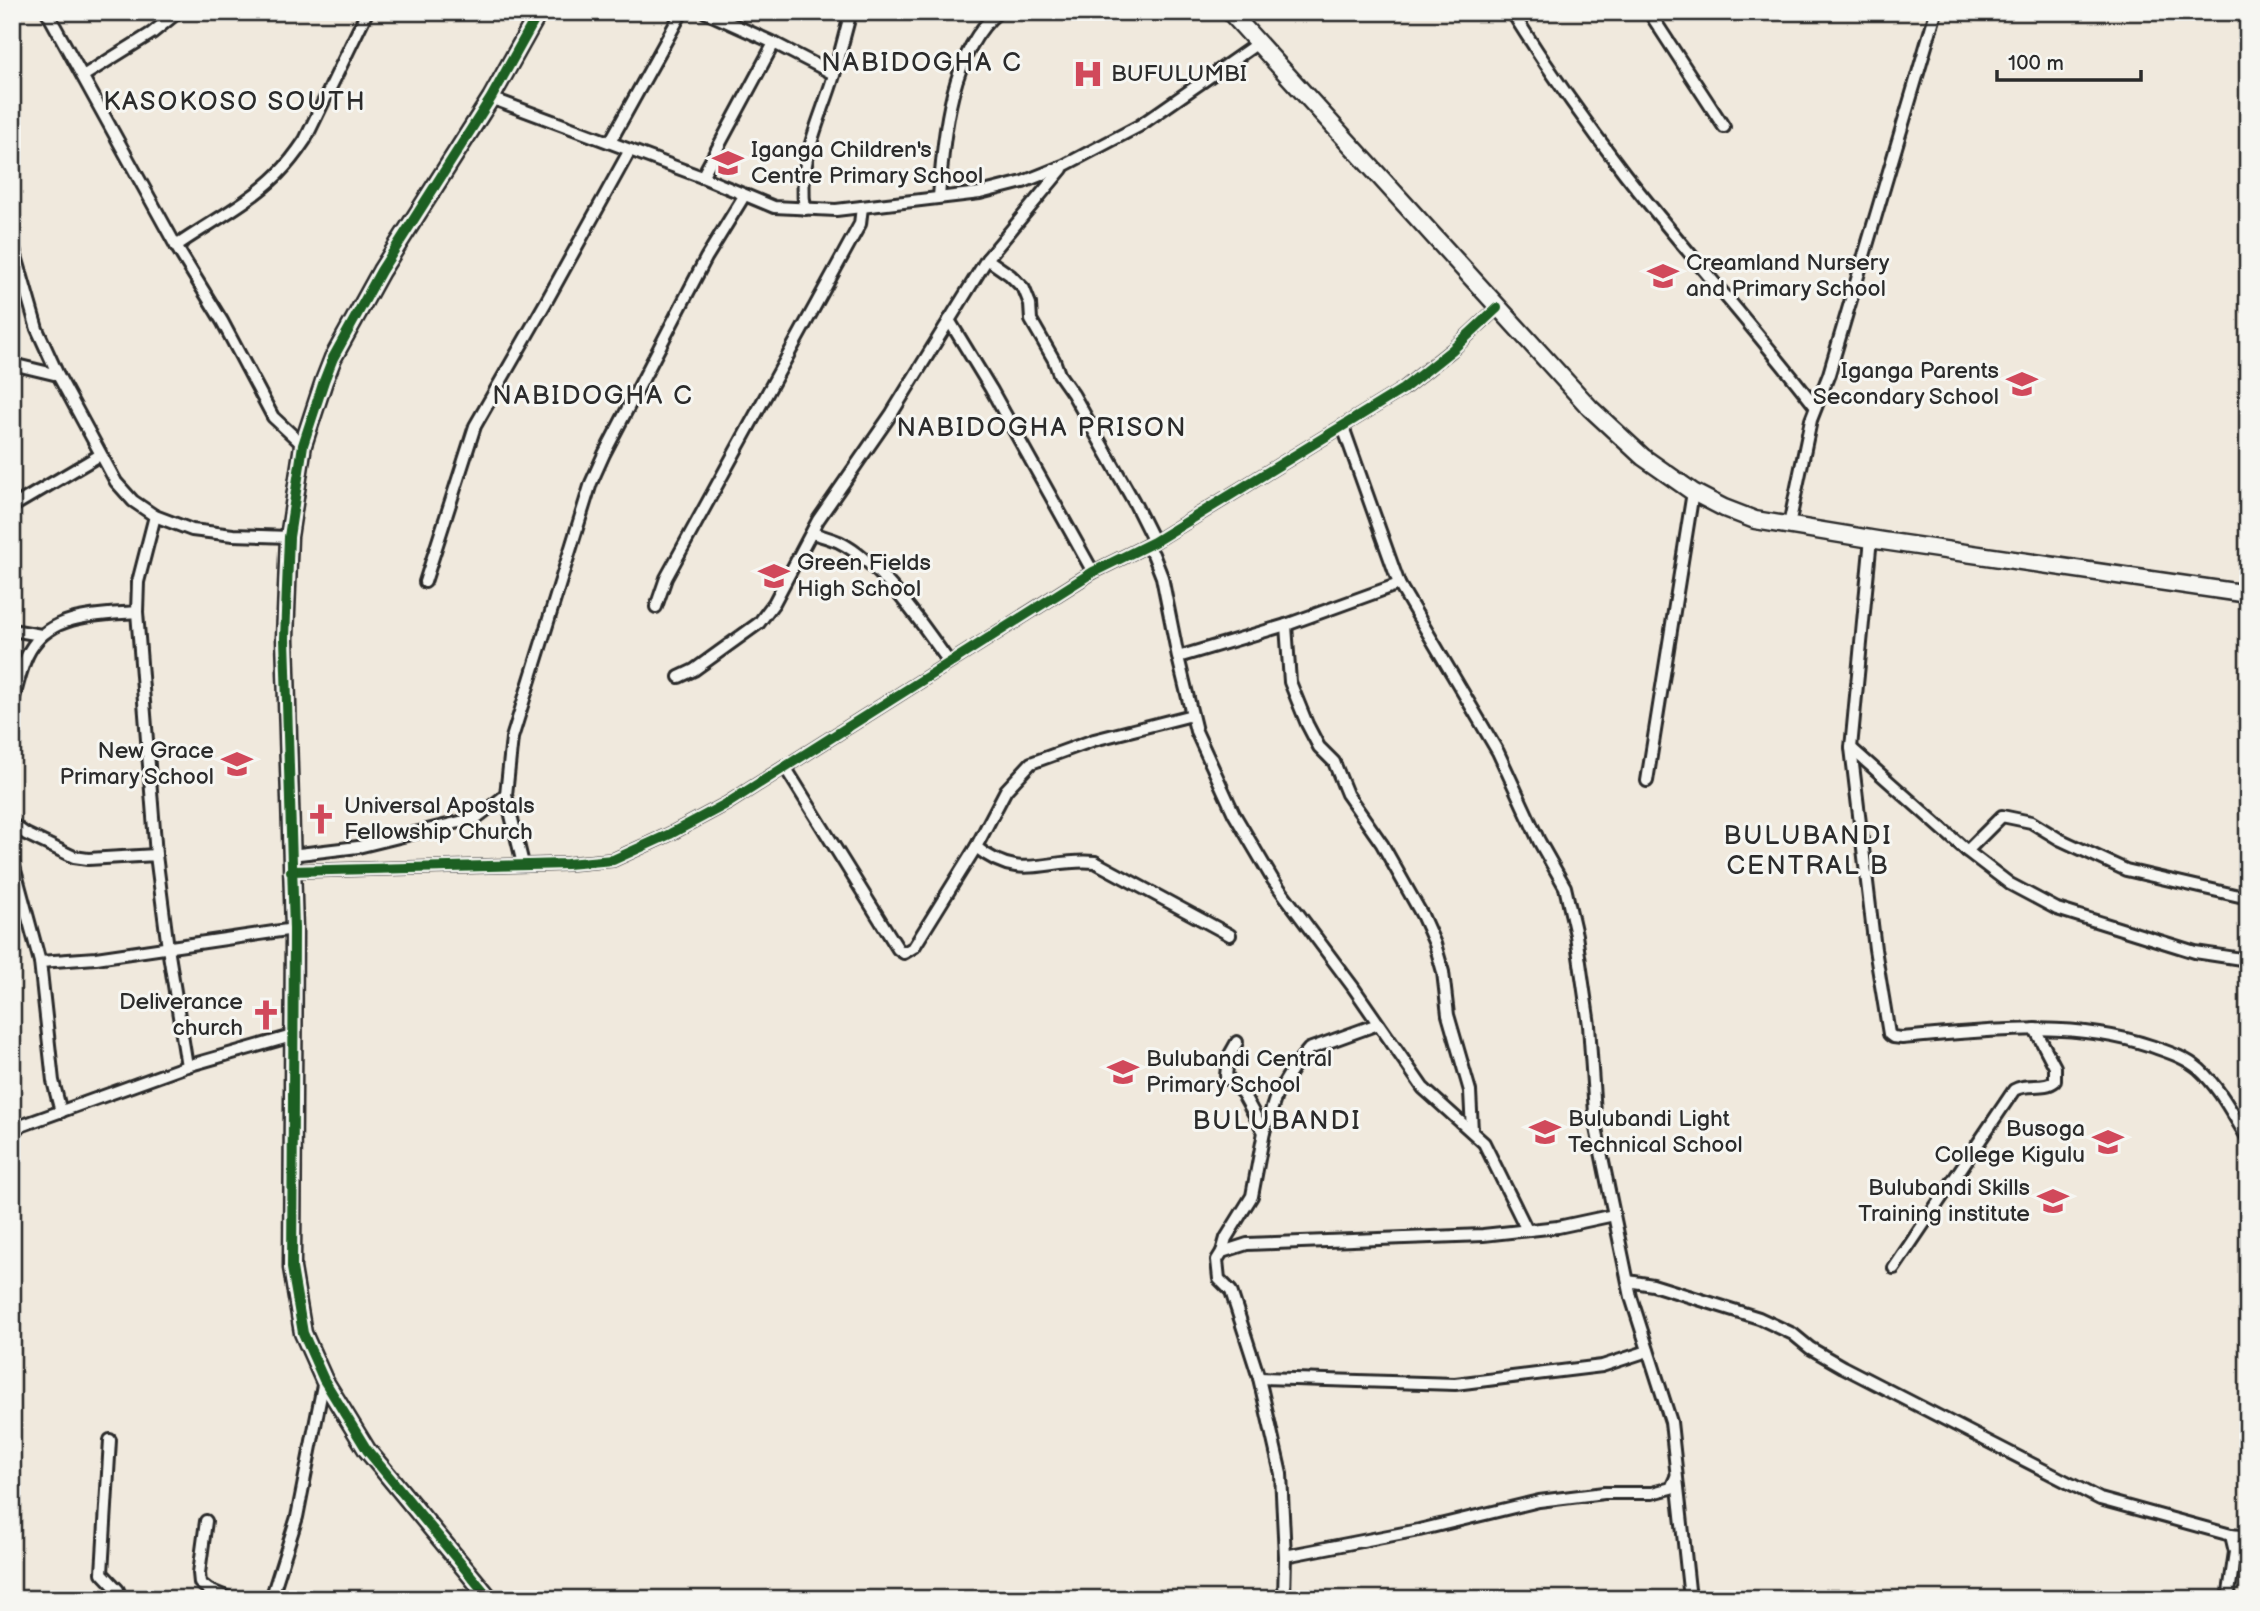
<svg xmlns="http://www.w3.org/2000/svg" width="2260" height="1611" font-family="'Balsamiq Sans',sans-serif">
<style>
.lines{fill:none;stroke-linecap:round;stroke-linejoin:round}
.street-casing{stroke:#2b2b2b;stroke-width:16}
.secondary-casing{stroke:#2b2b2b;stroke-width:21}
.street{stroke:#f6f6f2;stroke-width:10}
.secondary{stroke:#f6f6f2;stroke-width:16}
.cycleway-casing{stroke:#f6f6f2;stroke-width:15}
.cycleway{stroke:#1b5e20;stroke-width:10}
.labels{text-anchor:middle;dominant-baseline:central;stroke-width:6;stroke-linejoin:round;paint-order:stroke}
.poi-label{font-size:23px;fill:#2b2b2b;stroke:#f6f6f2;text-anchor:start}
.quarter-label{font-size:26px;letter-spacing:2px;fill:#2b2b2b;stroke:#f6f6f2}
</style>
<rect width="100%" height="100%" fill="#f0e9dd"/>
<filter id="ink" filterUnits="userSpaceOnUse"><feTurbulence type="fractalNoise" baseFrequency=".0143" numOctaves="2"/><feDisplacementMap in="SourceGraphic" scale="14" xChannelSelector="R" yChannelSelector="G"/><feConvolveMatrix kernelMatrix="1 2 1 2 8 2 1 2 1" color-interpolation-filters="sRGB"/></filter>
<g filter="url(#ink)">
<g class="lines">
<g class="street-casing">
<g id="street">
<polyline points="47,12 176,246 222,321 273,417 303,445"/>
<polyline points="705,12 774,43 834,74"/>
<path d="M1512,12C1547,68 1585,122 1625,174C1687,253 1754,327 1815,406"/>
<polyline points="1649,12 1724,127"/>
<polyline points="83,76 152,33 178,12"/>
<polyline points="491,98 702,177 774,207 836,210 980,193 1023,182 1063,166 1139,126 1258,43"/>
<polyline points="610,142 682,12"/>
<polyline points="702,177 774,43"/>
<path d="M939,197C944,137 949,54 998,12"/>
<path d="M805,209C797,162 821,119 834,75C840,54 845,33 851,12"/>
<polyline points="12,242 37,329 58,375 116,482 133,501 155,516 192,530 233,535 289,537"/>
<path d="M176,246C209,223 249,203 278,174C288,164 297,152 305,140L367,12"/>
<polyline points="987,259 1010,275 1024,289 1030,304 1031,320 1054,360 1059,374 1073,394 1134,502 1154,542"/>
<polyline points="949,320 991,389 1093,572"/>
<polyline points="12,364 58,375"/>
<polyline points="1343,427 1399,584 1498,752 1539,841 1565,887 1576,935 1589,1025 1596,1128 1631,1297 1671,1422 1690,1599"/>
<polyline points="12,504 15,505 100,455"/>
<polyline points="1789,525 1811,420 1829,374 1936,12"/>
<path d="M813,533C821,536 830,538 839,542C880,562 923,625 949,662"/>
<path d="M1871,538L1851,748L1875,949L1889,1034L1893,1037L1902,1038C1985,1031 2070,1019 2151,1046C2168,1052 2185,1057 2199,1069C2220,1088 2233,1115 2248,1139"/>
<polyline points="1146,546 1153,554 1162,577 1178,657 1196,731 1234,814 1273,880 1353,987 1423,1088 1484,1143 1527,1230"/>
<polyline points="425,582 475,426 546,302 630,150"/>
<polyline points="656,607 666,578 860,224 862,207"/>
<polyline points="137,612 156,855"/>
<polyline points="1286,625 1290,682 1307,724 1319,747 1334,762 1347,794 1382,844 1422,915 1435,944 1443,972 1448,1015 1470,1091 1472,1131"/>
<polyline points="12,630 41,635"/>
<polyline points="1178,657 1286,625 1399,584"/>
<polyline points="679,677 694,670 759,623 774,603 818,520 892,413 987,259 1062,169"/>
<path d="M12,704C18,686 21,663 32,647C54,613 102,615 137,612L138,582L155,516"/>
<polyline points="1851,748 1967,851 2010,884 2057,909 2195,952 2248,960"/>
<polyline points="785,767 898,949 904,953 914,947 976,847 1006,790 1031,763 1094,740 1192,715"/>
<polyline points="1647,781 1693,492"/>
<polyline points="506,795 523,864"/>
<polyline points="12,824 26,834 74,857 88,859 156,855 168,948 187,1066"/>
<path d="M976,847C1021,884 1048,857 1095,862L1230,935"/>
<polyline points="1967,851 2002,816 2031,822 2059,839 2126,870 2248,898"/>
<polyline points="291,855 358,847 476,818 506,795 512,738 591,483 604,454 706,258 744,196"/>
<polyline points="12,859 40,962 53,1081 61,1112"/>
<polyline points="291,871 567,864 613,860 670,834 728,803 1093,572 1154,542 1403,389 1452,350 1497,308"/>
<polyline points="40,962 96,958 294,929"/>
<polyline points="12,1129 187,1066 292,1036"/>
<polyline points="1264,1132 1276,1096 1293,1068 1309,1049 1378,1024"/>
<polyline points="1222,1252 1226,1238 1252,1196 1264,1132 1243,1094 1226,1076 1228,1058 1237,1042"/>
<path d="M1894,1268L2014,1090C2027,1082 2044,1090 2055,1081V1067L2035,1029"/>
<polyline points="1628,1281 1653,1285 1759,1318 1793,1334 1810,1348 1843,1367 2100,1499 2231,1535 2248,1537"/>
<polyline points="1259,1378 1455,1384 1602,1366 1648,1351"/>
<polyline points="110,1440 102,1573 118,1590 120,1599"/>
<polyline points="206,1521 199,1573 200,1583 209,1590 231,1599"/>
<polyline points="1285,1556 1419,1530 1539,1501 1604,1493 1652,1493 1671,1488 1676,1477"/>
<polyline points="271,1599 297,1517 324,1380"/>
<polyline points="1284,1599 1285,1556 1281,1474 1259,1378 1231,1291 1219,1279 1217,1260 1222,1252 1247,1244 1483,1235 1558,1227 1614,1215"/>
<polyline points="2228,1599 2235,1552 2231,1535"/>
</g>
</g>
<g class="secondary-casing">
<g id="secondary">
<polyline points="1230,12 1590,408 1643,457 1693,492 1724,508 1755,520 1883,541 2248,594"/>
<polyline points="490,1599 367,1450 324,1380 303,1333 292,1268 294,929 285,638 289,537 303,445 324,381 333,358 381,271 491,98 539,12"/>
</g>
</g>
<use href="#street" class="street"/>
<use href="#secondary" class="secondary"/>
<g class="cycleway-casing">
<g id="cycleway">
<polyline points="291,871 567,864 613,860 670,834 728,803 1093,572 1154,542 1403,389 1452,350 1497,308"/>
<polyline points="490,1599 367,1450 324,1380 303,1333 292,1268 294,929 285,638 289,537 303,445 324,381 333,358 381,271 491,98 539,12"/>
</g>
</g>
<use href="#cycleway" class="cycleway"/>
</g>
</g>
<defs>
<g id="hospital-bare" transform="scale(2.415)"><path d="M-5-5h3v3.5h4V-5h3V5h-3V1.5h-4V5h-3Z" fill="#d1495b" stroke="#f6f6f2" stroke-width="2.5" paint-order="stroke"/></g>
<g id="school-bare" transform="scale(2.415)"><path d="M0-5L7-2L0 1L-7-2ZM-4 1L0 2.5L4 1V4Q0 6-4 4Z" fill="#d1495b" stroke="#f6f6f2" stroke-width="2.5" paint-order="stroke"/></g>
<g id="church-bare" transform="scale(2.415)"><path d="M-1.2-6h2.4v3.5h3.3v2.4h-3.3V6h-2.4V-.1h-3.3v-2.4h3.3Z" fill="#d1495b" stroke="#f6f6f2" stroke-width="2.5" paint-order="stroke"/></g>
<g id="university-bare" transform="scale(2.415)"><path d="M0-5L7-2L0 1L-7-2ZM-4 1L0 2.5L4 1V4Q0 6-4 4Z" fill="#d1495b" stroke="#f6f6f2" stroke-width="2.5" paint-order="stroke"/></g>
</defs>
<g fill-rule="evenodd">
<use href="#hospital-bare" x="1088" y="74"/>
<use href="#school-bare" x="728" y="163"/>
<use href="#school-bare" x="1663" y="276"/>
<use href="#school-bare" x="2022" y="384"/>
<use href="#school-bare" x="774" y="576"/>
<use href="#school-bare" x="237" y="764"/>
<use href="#church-bare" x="321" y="819"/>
<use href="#church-bare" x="266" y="1015"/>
<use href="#school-bare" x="1123" y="1072"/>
<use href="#school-bare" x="1545" y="1132"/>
<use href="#school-bare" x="2108" y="1142"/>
<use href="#university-bare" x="2053" y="1201"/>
</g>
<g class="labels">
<g class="poi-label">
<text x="1111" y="74">BUFULUMBI</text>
<text x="751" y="150">Iganga Children's<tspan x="751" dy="26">Centre Primary School</tspan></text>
<text x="1686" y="263">Creamland Nursery<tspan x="1686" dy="26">and Primary School</tspan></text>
<text x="1999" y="371" text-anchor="end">Iganga Parents<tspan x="1999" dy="26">Secondary School</tspan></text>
<text x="797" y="563">Green Fields<tspan x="797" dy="26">High School</tspan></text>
<text x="214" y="751" text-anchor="end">New Grace<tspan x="214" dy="26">Primary School</tspan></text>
<text x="344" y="806">Universal Apostals<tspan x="344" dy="26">Fellowship Church</tspan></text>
<text x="243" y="1002" text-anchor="end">Deliverance<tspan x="243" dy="26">church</tspan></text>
<text x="1146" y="1059">Bulubandi Central<tspan x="1146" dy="26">Primary School</tspan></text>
<text x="1568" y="1119">Bulubandi Light<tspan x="1568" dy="26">Technical School</tspan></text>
<text x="2085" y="1129" text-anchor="end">Busoga<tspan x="2085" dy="26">College Kigulu</tspan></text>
<text x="2030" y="1188" text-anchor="end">Bulubandi Skills<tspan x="2030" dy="26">Training institute</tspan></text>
</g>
<g class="quarter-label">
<text x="922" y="63">NABIDOGHA C</text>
<text x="235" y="102">KASOKOSO SOUTH</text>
<text x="593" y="396">NABIDOGHA C</text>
<text x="1042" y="428">NABIDOGHA PRISON</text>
<text x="1808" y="836">BULUBANDI<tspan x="1808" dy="30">CENTRAL B</tspan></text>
<text x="1277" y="1121">BULUBANDI</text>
</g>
</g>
<rect width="2260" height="1611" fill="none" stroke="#f6f6f2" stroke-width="42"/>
<rect x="21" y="21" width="2218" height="1569" fill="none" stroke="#2b2b2b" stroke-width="2.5" filter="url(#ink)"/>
<path d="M1997 70v10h144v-10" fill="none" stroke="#2b2b2b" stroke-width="3.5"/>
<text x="2008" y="70" font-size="21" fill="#2b2b2b" stroke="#f6f6f2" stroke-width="5" paint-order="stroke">100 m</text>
</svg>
